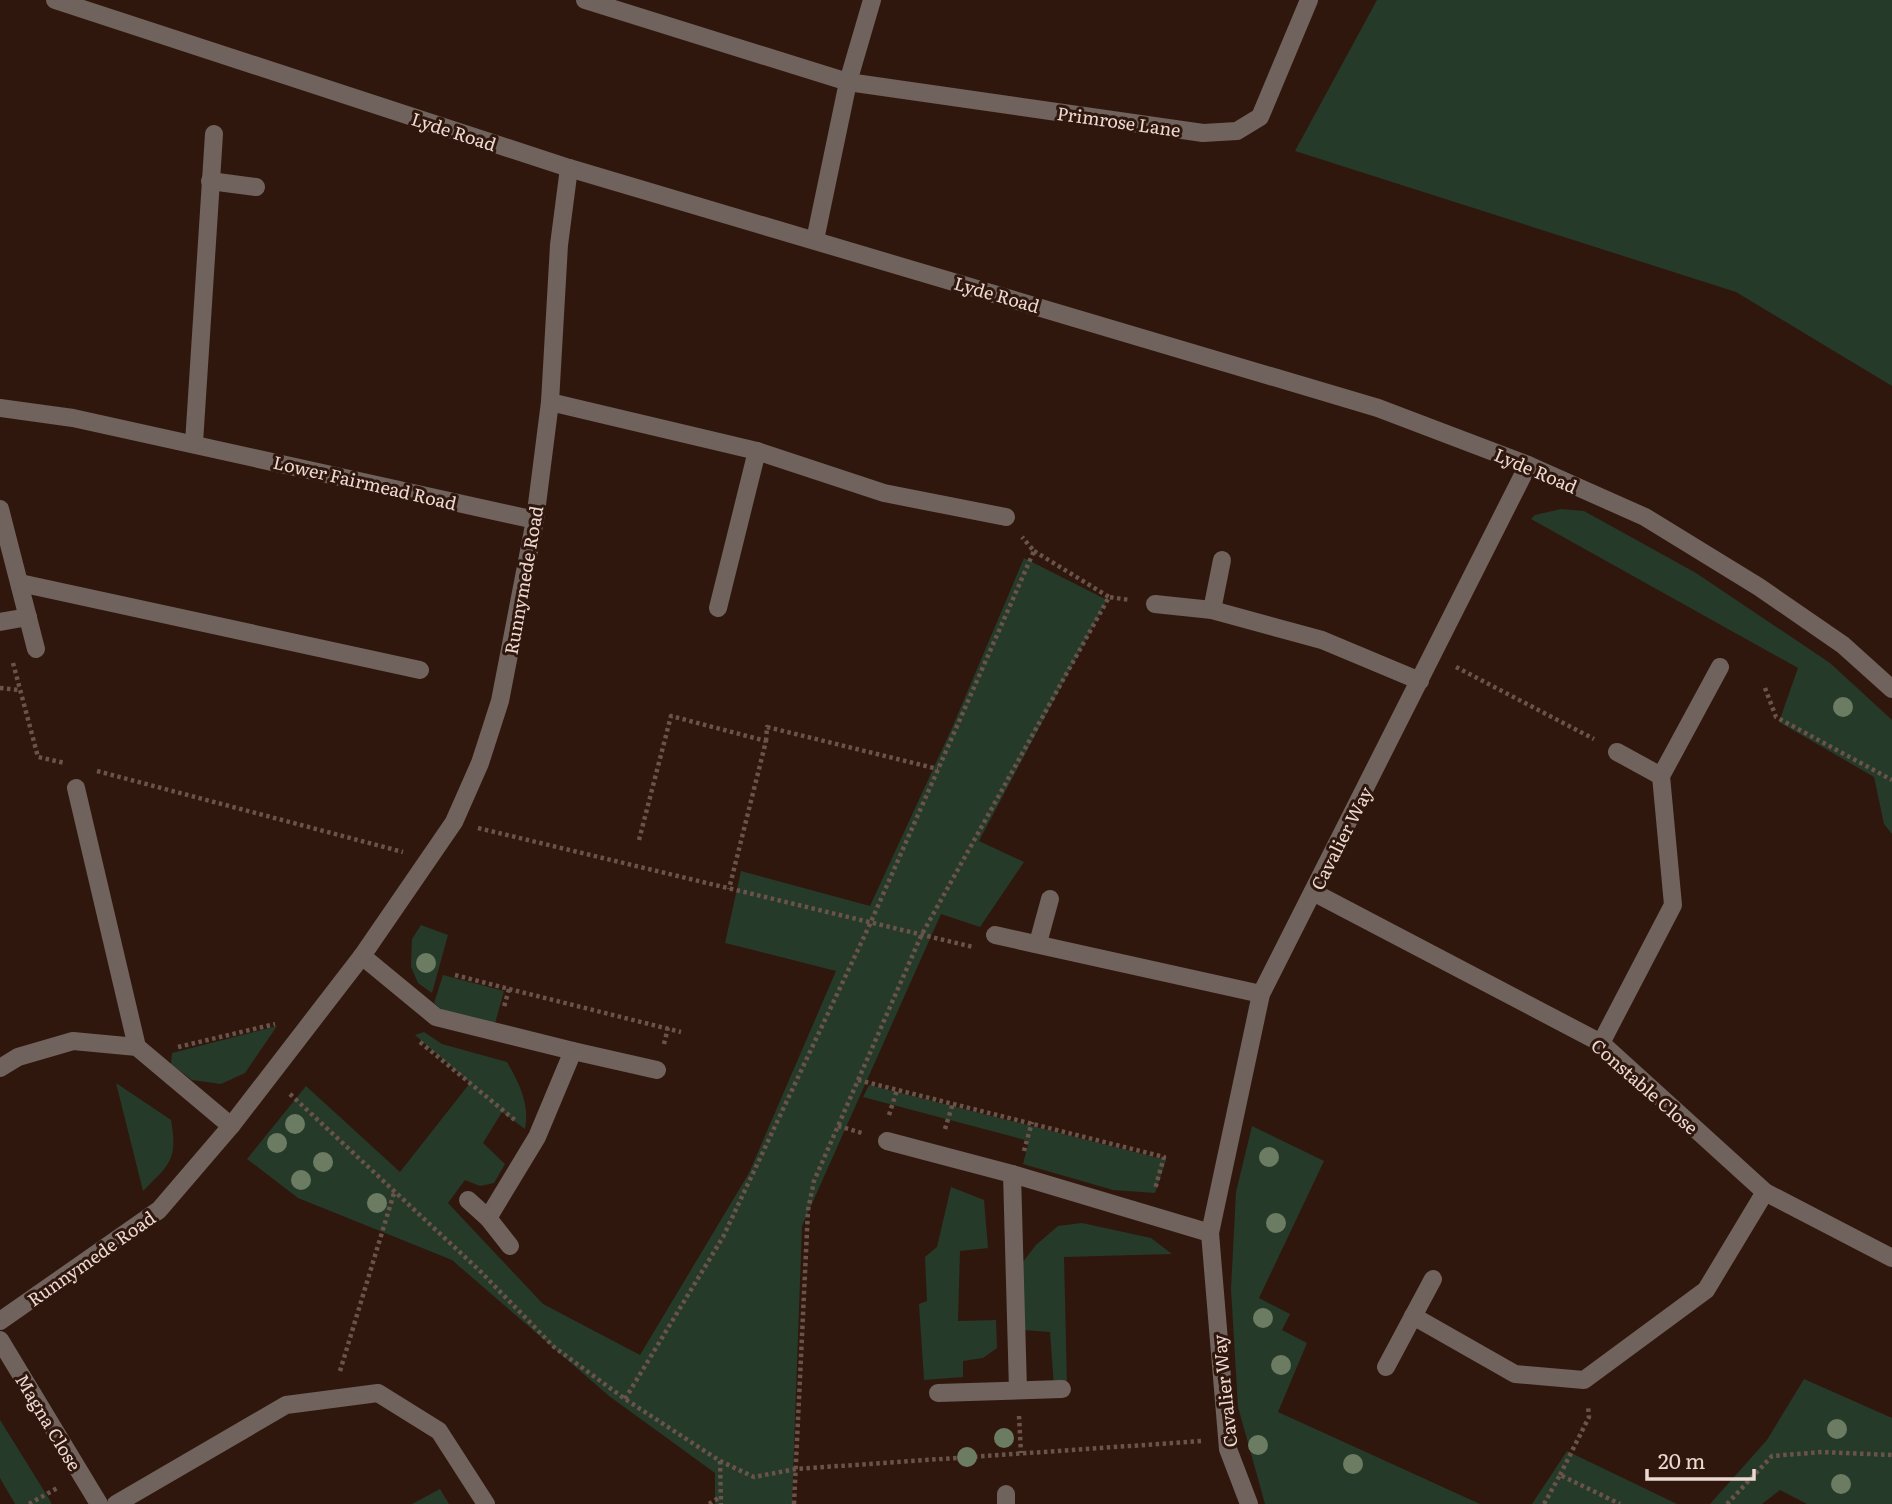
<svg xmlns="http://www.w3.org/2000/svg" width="1892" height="1504" font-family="Literata,serif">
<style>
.green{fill:#253a29}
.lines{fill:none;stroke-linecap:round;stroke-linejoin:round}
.path{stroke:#6a534a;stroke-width:4.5;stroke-dasharray:3.5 3.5;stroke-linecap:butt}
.minor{stroke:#70625c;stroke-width:18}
.tree{fill:#6c7c62}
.labels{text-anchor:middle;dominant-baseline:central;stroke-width:6;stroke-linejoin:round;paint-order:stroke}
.street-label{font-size:18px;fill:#ebd9d2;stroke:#30170d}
</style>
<rect width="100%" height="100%" fill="#30170d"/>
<g class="green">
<polygon points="1377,0 1892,0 1892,386 1736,292 1295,151"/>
<polygon points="1561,509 1584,511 1696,573 1830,663 1892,720 1892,834 1884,824 1874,777 1779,722 1798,668 1531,519 1535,515"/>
<path d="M1024,558L1107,600L979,841L1024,862L980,927L941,914L802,1226L792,1504H715V1473L609,1396L452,1260L298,1198L247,1159L306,1086L400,1172L470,1083L415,1035L424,1032L442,1044L507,1062C519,1083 530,1104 525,1129L502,1112L483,1143L505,1164L494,1183L480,1186L465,1180L448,1203L543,1304L640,1355L749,1173L836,971L725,943L741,871L870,906L952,728Z"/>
<polygon points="421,925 448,935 432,993 418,983 411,967 412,939"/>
<polygon points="443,975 504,991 494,1027 443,1011 434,1003"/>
<polygon points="277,1026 245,1073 221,1084 192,1080 171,1064 172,1053"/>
<path d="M116,1083L171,1120C178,1160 170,1164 143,1191Z"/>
<polygon points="869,1085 1166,1160 1155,1193 1113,1190 1023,1164 1029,1141 863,1097"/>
<polygon points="1252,1126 1324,1161 1259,1298 1290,1314 1282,1330 1307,1343 1278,1412 1480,1504 1265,1504 1238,1407 1231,1289 1236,1192"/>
<polygon points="951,1187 984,1200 988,1248 960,1251 958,1321 996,1320 997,1348 983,1358 963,1361 963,1377 924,1380 919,1304 927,1301 925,1257 937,1247"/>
<polygon points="1082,1223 1151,1238 1172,1254 1064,1257 1067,1385 1054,1386 1050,1332 1023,1330 1022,1263 1036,1245 1058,1226"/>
<polygon points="1804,1379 1892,1418 1892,1504 1807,1504 1780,1490 1762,1504 1710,1504 1767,1440"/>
<polygon points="0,1420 51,1502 51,1504 15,1504 0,1478"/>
<polygon points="1567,1451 1677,1504 1532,1504"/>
<polygon points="440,1489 449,1504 412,1504"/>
</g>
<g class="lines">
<g class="path">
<polyline points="1034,551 1109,597"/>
<polyline points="13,663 38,757 65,763"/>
<polyline points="1456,667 1594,739"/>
<polyline points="0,688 20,690"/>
<polyline points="1765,688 1776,717 1892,780"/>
<polyline points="766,741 767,727 938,769"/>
<polyline points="97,771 403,852"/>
<polyline points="478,828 973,947"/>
<polyline points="639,840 671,716 766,741 729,889"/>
<polyline points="455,975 509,989 504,1007"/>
<polyline points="509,989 681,1032"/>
<polyline points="420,1042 516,1121"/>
<polyline points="664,1044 668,1028"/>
<polyline points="178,1047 275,1024"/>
<polyline points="858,1080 1164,1157 1155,1189"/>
<polyline points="290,1094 480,1271 554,1347 625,1399 720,1461 754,1477 796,1469 1202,1441"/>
<polyline points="889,1115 897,1090"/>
<polyline points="838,1126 862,1133"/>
<polyline points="945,1129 953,1103"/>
<polyline points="1024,1151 1032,1122"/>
<polyline points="340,1371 394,1193"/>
<polyline points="625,1399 723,1237 870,924 1034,551 1022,537"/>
<polyline points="1019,1416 1021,1453"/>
<polyline points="720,1461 721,1504"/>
<polyline points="1560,1475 1589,1417 1588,1406"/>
<polyline points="29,1504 59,1487"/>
<polyline points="709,1504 720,1497"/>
<polyline points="794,1504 808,1210 814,1181 921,936 1109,597 1130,600"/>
<polyline points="1544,1504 1560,1475 1620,1504"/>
<polyline points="1727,1504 1772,1456 1822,1452 1892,1455"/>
</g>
<g class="minor">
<polyline points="55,0 569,168 1378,408 1528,465 1645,517 1759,587 1843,645 1892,689"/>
<polyline points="585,0 848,82 1203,133 1237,131 1260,117 1309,0"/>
<polyline points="210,181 256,187"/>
<polyline points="815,240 848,82 872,0"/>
<polyline points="550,402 757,451 884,493 1006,517"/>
<polyline points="0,408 73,418 535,520"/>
<polyline points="194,443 214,134"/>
<polyline points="0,509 36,649"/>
<polyline points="20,583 420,670"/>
<polyline points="1155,604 1212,610 1322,640 1420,681"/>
<polyline points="718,608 757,451"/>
<polyline points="1212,610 1222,560"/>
<polyline points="0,622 28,617"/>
<polyline points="1617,752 1661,776"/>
<polyline points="76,788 137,1047"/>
<polyline points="1313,892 1601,1043 1765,1192 1892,1258"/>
<polyline points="995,935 1261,994"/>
<polyline points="1038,943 1050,899"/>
<polyline points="362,956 436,1017 573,1051 537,1137 488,1218 510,1246"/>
<polyline points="1601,1043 1673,905 1661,776 1720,667"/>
<polyline points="573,1051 657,1070"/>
<polyline points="0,1068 18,1057 73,1041 137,1047 231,1126"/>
<polyline points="887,1141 1012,1174"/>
<polyline points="468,1200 488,1218"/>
<polyline points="1413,1316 1515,1374 1584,1380 1706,1290 1765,1192"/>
<polyline points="0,1321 159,1210 231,1126 362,956 454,822 480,763 500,701 535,520 550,402 559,245 569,168"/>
<polyline points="0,1340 99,1504"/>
<polyline points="1386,1367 1433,1279"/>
<polyline points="1018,1390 1012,1174 1210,1233"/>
<polyline points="938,1393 1062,1389"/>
<polyline points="1006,1494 1006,1504"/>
<polyline points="116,1504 286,1405 378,1393 439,1431 486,1504"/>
<polyline points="1249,1504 1228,1449 1210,1233 1261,994 1528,465"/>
</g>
</g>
<g class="tree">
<circle cx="1843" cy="707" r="10"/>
<circle cx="426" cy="963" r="10"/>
<circle cx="295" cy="1124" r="10"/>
<circle cx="277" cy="1143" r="10"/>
<circle cx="1269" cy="1157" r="10"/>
<circle cx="323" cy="1162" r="10"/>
<circle cx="301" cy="1180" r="10"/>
<circle cx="377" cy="1203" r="10"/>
<circle cx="1276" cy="1223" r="10"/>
<circle cx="1263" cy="1318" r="10"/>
<circle cx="1281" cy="1365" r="10"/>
<circle cx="1837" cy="1429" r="10"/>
<circle cx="1004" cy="1438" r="10"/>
<circle cx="1258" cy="1445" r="10"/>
<circle cx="967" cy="1457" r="10"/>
<circle cx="1353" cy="1464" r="10"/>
<circle cx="1841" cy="1484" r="10"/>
</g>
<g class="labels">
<g class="street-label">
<text transform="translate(1119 121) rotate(8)">Primrose Lane</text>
<text transform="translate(454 131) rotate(18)">Lyde Road</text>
<text transform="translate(997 294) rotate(16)">Lyde Road</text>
<text transform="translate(1536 470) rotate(23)">Lyde Road</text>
<text transform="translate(365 482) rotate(13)">Lower Fairmead Road</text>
<text transform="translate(523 580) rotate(-80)">Runnymede Road</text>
<text transform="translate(1341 838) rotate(-63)">Cavalier Way</text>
<text transform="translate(1645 1086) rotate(41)">Constable Close</text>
<text transform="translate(91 1258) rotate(-35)">Runnymede Road</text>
<text transform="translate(1224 1391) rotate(-96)">Cavalier Way</text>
<text transform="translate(49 1422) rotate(59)">Magna Close</text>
</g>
</g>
<path d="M1647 1469v10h107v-10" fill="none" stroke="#ebd9d2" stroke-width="3.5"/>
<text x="1658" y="1469" font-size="21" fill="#ebd9d2" stroke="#30170d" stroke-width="5" paint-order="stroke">20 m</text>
</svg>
